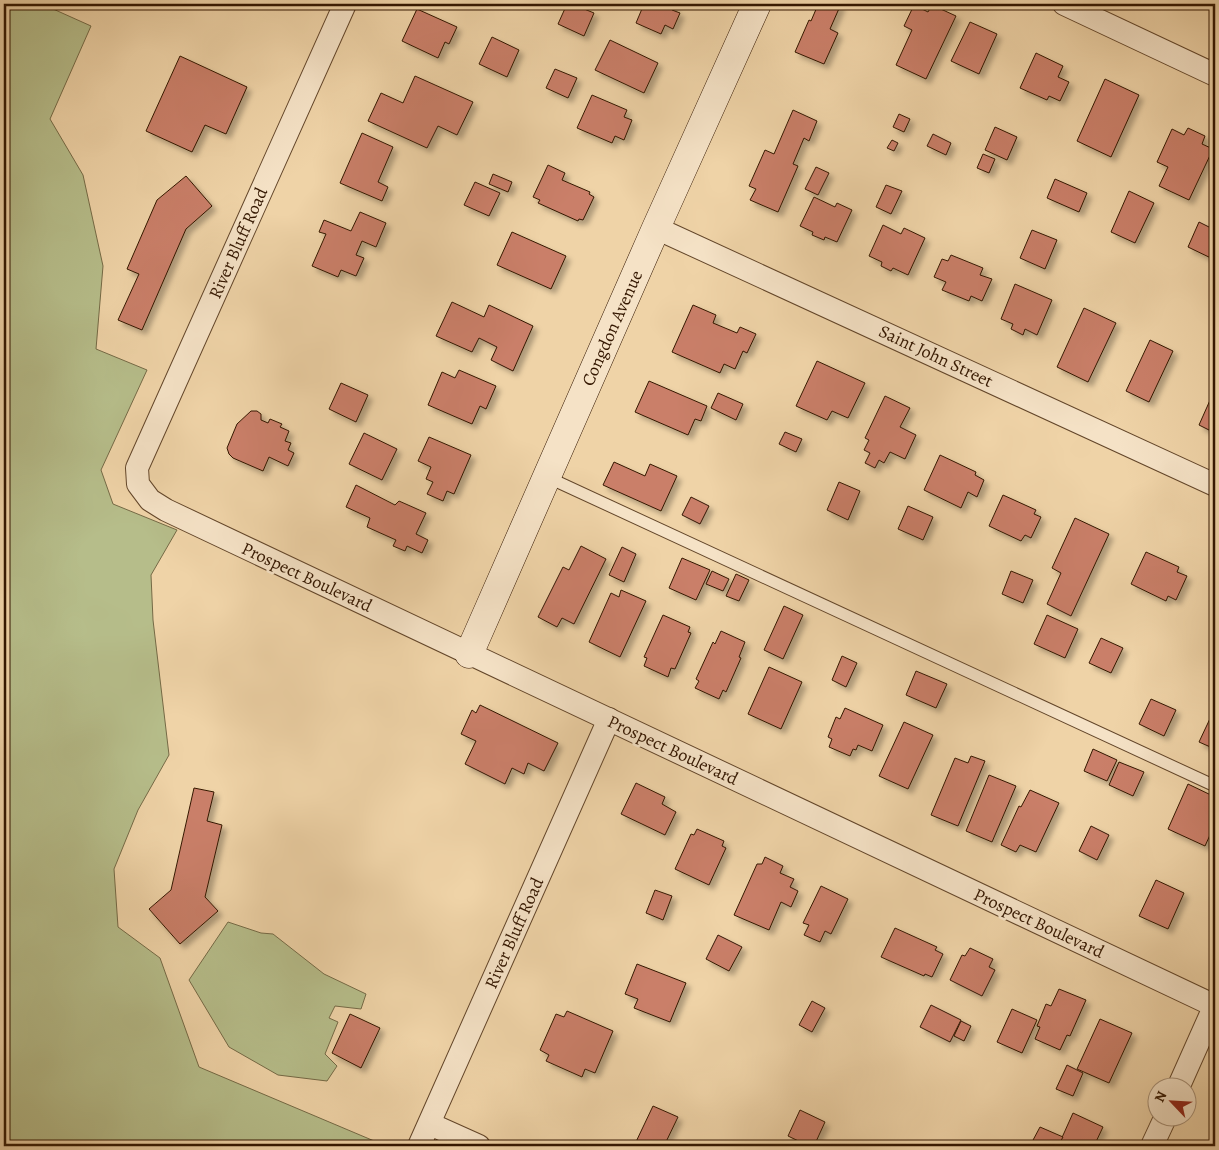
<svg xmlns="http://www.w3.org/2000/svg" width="1219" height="1150" font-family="Alegreya,serif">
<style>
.green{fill:#b6bd8a;stroke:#756a46}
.building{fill:#ca7f69;stroke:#341701;filter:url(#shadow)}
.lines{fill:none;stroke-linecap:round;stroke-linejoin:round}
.lane-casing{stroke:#63462a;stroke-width:13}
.street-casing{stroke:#63462a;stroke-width:24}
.secondary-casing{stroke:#341701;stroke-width:29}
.lane{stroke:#f5e2c6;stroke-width:11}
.street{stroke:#f5e2c6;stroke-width:22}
.secondary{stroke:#f5e2c6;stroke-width:28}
.labels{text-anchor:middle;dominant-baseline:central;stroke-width:5;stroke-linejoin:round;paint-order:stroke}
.street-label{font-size:18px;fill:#341701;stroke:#f5e2c6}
</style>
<defs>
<filter id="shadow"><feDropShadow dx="4.5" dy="4.5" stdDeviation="2.5" flood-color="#0004"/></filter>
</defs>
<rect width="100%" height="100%" fill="#efd3a7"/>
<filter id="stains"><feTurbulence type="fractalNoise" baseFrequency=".004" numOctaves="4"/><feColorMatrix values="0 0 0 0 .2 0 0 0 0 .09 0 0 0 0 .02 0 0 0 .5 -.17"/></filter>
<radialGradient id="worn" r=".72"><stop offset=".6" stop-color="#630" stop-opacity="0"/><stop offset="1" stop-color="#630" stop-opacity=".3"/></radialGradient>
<g class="green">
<polygon points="4,4 42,4 91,26 50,119 83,175 103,266 96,349 147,370 101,470 113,504 177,530 151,575 153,620 169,755 138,810 114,869 118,927 160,958 199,1067 386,1146 4,1146"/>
<polygon points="228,922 261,933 273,934 324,974 366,994 361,1009 335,1006 329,1018 338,1022 325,1054 337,1066 327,1081 278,1075 229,1047 189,980"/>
</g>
<g class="building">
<polygon points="567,4 572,4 594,13 584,36 558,24"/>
<polygon points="644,4 675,4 672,10 680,13 673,29 665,25 661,34 636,23"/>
<polygon points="809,4 841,4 830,29 838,33 824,64 795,52 809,20 811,21 817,7"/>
<polygon points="914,5 928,12 932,5 956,16 926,79 896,65 912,30 904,26"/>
<polygon points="417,9 457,27 449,44 445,42 438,58 402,41"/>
<polygon points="970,22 997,34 979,74 951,61"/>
<polygon points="492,37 519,50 507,77 479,64"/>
<polygon points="610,40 658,63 644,93 595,70"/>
<polygon points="1036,53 1063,66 1058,77 1069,82 1060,101 1049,96 1047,100 1020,88"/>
<polygon points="180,56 247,87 226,134 205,125 192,152 146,131"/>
<polygon points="555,69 577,78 568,98 546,88"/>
<polygon points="415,76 473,102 457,135 438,126 427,148 368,121 381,93 403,103"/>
<polygon points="1105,79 1139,95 1111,157 1077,141"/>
<polygon points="592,95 627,110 624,117 632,120 624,140 615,136 612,143 577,128"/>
<polygon points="793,110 817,121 809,141 804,138 793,164 798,166 778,212 750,200 756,189 749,186 765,150 774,154"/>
<polygon points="899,114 910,119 904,132 893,127"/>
<polygon points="995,127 1017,137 1007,160 985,150"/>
<polygon points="1188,128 1205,136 1202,144 1213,149 1189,200 1159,186 1168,167 1157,162 1172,129 1184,135"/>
<polygon points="362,133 393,147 378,182 388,187 382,201 340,183"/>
<polygon points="933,134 951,143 946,155 927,146"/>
<polygon points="892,140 898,143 894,151 887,148"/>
<polygon points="983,154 995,159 989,173 977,168"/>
<polygon points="548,165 565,173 562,180 590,192 589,194 594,197 583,220 579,219 578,221 538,203 540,200 533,197"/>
<polygon points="816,167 829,173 818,195 805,189"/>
<polygon points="493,174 512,182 508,192 489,184"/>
<polygon points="186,176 212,206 186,229 142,330 118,320 139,274 127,269 157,200"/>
<polygon points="1055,179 1087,193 1079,212 1047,198"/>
<polygon points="475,182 500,193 489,216 464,205"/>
<polygon points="886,185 902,191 891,214 876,207"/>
<polygon points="1129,191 1154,203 1135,243 1111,232"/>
<polygon points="814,197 835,207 837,203 852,210 837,242 825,237 824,240 812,235 813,232 800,226"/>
<polygon points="360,212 386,223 376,247 362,241 356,255 364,258 356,276 341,270 338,277 312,266 326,234 319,232 324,220 351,231"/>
<polygon points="1199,222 1215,230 1215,253 1213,259 1188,247"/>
<polygon points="883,225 901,234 904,228 925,238 908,275 893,268 891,271 881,266 882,262 869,256"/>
<polygon points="1032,230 1057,240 1045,269 1020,258"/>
<polygon points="512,232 566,256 551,289 497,265"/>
<polygon points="951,255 983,268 980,275 992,279 982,301 971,296 969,301 942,290 946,282 934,277 942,259 948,261"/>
<polygon points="1015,284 1052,300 1037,335 1025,329 1023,335 1011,329 1013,324 1001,319"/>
<polygon points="452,302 484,317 489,305 533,326 513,371 491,360 497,347 479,338 472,352 436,336"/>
<polygon points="693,305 716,315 713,323 737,333 740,327 756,334 747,353 743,351 735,369 724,364 720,373 672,352"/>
<polygon points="1084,308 1116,323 1088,382 1057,367"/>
<polygon points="1150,340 1173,351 1149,402 1126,391"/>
<polygon points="817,361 865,383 848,418 832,411 827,420 796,406"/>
<polygon points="459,370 496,386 486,409 480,406 472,424 428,405 442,372 455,378"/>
<polygon points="649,381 707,406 701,421 695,419 688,435 635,412"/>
<polygon points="341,383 368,395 356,422 329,409"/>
<polygon points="1215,389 1215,433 1199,425"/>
<polygon points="718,393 743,404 736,420 711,408"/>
<polygon points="885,396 910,408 900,427 916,435 905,459 890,452 884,463 879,460 875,468 865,463 870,453 864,450 869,440 865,438"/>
<polygon points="251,411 257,411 261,414 261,420 268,423 270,419 282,424 280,427 289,431 285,441 291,443 288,450 294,453 288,466 269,457 263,471 233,458 229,454 227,448 237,424"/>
<polygon points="785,432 802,439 796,452 779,444"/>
<polygon points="364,433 397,449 382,480 349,464"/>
<polygon points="429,437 471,455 454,494 447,491 443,501 427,494 433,482 426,479 431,467 418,461"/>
<polygon points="940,455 976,472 975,475 984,480 977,497 968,492 961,508 924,490"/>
<polygon points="614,462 645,476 650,464 677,476 661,511 603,485"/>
<polygon points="839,482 860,491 848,520 827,510"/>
<polygon points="356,485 395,505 399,501 426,513 416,534 428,540 422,553 407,546 405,551 393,546 396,540 367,527 370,518 346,507"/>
<polygon points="1003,495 1036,510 1034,514 1041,517 1031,538 1025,535 1021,541 989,526"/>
<polygon points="691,497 709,506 700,524 682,515"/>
<polygon points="908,506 933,517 923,540 898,529"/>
<polygon points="1075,518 1109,534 1071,616 1047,604 1061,573 1052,568"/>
<polygon points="581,546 606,559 574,624 562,618 557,627 538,617 563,567 569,570"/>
<polygon points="622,547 636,554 624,582 609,575"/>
<polygon points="1146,552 1179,567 1177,572 1187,576 1176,600 1168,596 1166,601 1131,584"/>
<polygon points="682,558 710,570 696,600 669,588"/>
<polygon points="712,571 729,579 723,591 706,584"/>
<polygon points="1011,571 1033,580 1023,603 1002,594"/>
<polygon points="736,574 749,580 739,601 726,596"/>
<polygon points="621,590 646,601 620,657 589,642 611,593 619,597"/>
<polygon points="784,606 803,615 783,659 764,650"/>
<polygon points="663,615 690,627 688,632 691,633 675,669 671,668 668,677 644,666 647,658 644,657"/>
<polygon points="1047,615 1078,629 1065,658 1034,644"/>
<polygon points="721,631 745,642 739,657 741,658 726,692 723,690 719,699 695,688 699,681 696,679 713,642 715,644"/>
<polygon points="1101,638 1123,648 1111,673 1089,663"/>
<polygon points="842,656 857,663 846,687 832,680"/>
<polygon points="769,667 802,682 781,729 748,714"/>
<polygon points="916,671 947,684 936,708 906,695"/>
<polygon points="1151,699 1176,710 1164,736 1139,724"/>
<polygon points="480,705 558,743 544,771 528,763 524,774 512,768 505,784 465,764 476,741 461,734 472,710 476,713"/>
<polygon points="845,708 883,725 872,751 858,745 856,750 853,749 850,756 829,747 832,739 828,737 836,717 840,719"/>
<polygon points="1215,708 1215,749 1199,742"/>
<polygon points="904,722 933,735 908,789 879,776"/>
<polygon points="1093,749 1117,760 1107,781 1084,771"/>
<polygon points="971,756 985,761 958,826 931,815 955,758 968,763"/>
<polygon points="1119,762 1144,772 1133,796 1109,785"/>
<polygon points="989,775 1016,786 992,842 966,831"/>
<polygon points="636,783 665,797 662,804 676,812 665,835 621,814"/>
<polygon points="1188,784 1215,797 1215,824 1205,846 1168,829"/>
<polygon points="194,788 214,792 207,821 222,825 205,897 218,911 180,944 149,909 171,890"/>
<polygon points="1030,790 1059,803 1036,852 1020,845 1016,852 1001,845 1019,806 1021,807"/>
<polygon points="1091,826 1109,835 1097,860 1079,851"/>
<polygon points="697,829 724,841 722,846 726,848 709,885 675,869 691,834 694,835"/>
<polygon points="765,857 783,866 780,873 794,879 790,887 798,891 791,907 781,902 769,930 734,915 757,864 762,864"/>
<polygon points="1156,880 1184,893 1168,929 1139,916"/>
<polygon points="821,886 848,899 831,934 825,931 820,942 804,935 809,925 803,923"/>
<polygon points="655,890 672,896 663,920 646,913"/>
<polygon points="895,928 937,947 935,950 943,954 932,977 925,974 924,976 881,957"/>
<polygon points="718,935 742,947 729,971 706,959"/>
<polygon points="970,948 993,959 989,967 995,970 982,996 950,980 962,955 965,956"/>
<polygon points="637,964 686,983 670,1022 634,1008 638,999 625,994"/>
<polygon points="1059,989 1086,1000 1070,1036 1067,1035 1060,1050 1035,1039 1040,1027 1037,1026 1046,1004 1051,1006"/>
<polygon points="812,1001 825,1008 812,1032 799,1025"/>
<polygon points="931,1005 961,1020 950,1042 920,1027"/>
<polygon points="1012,1009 1037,1020 1022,1053 997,1042"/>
<polygon points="567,1011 613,1031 595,1073 585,1069 582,1077 546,1061 549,1055 540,1050 556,1014 564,1017"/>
<polygon points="350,1014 380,1028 361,1068 332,1053"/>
<polygon points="1100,1019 1132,1033 1109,1083 1077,1069"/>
<polygon points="961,1021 971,1026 964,1041 954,1036"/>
<polygon points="1067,1065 1083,1073 1073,1096 1056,1089"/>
<polygon points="653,1106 678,1117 664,1146 634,1146"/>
<polygon points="800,1110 825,1122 814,1146 809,1146 788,1136"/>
<polygon points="1073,1113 1103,1127 1094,1146 1071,1146 1060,1142"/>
<polygon points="1040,1127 1063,1137 1058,1146 1041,1146 1032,1142"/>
</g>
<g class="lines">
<g class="lane-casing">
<polyline id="lane" points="547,477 1215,786"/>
</g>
<g class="street-casing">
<g id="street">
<polyline points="345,4 137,468 138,484 150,500 166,510 1215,1006"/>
<polyline points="1064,4 1215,75"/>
<polyline points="656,228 1215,485"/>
<polyline points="1178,1088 1215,1005"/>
<polyline points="430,1124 479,1146"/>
<polyline points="419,1146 609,719"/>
<polyline points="1152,1146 1165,1118"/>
</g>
</g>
<g class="secondary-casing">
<polyline id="secondary" points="469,654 656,228 757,4"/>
</g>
<use href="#lane" class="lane"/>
<use href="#street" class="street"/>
<use href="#secondary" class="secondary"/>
</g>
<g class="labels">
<g class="street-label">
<text transform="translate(238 243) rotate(-66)">River Bluff Road</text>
<text transform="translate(612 328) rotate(-66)">Congdon Avenue</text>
<text transform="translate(936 356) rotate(25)">Saint John Street</text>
<text transform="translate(307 577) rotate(25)">Prospect Boulevard</text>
<text transform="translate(673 750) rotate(25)">Prospect Boulevard</text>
<text transform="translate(1039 923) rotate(25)">Prospect Boulevard</text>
<text transform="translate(514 933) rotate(-66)">River Bluff Road</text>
</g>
</g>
<rect width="1219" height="1150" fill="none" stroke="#efd3a7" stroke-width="20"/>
<rect x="5" y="5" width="1209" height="1140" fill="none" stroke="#341701" stroke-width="2.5"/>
<rect x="10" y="10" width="1199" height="1130" fill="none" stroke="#341701"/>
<g transform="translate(1172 1102) rotate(295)"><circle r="24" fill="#f5e2c6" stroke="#a89177"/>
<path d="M0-4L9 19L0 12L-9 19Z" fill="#8f2418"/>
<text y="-8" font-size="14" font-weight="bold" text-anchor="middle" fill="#341701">N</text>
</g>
<rect width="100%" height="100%" filter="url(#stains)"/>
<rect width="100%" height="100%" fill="url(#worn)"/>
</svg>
